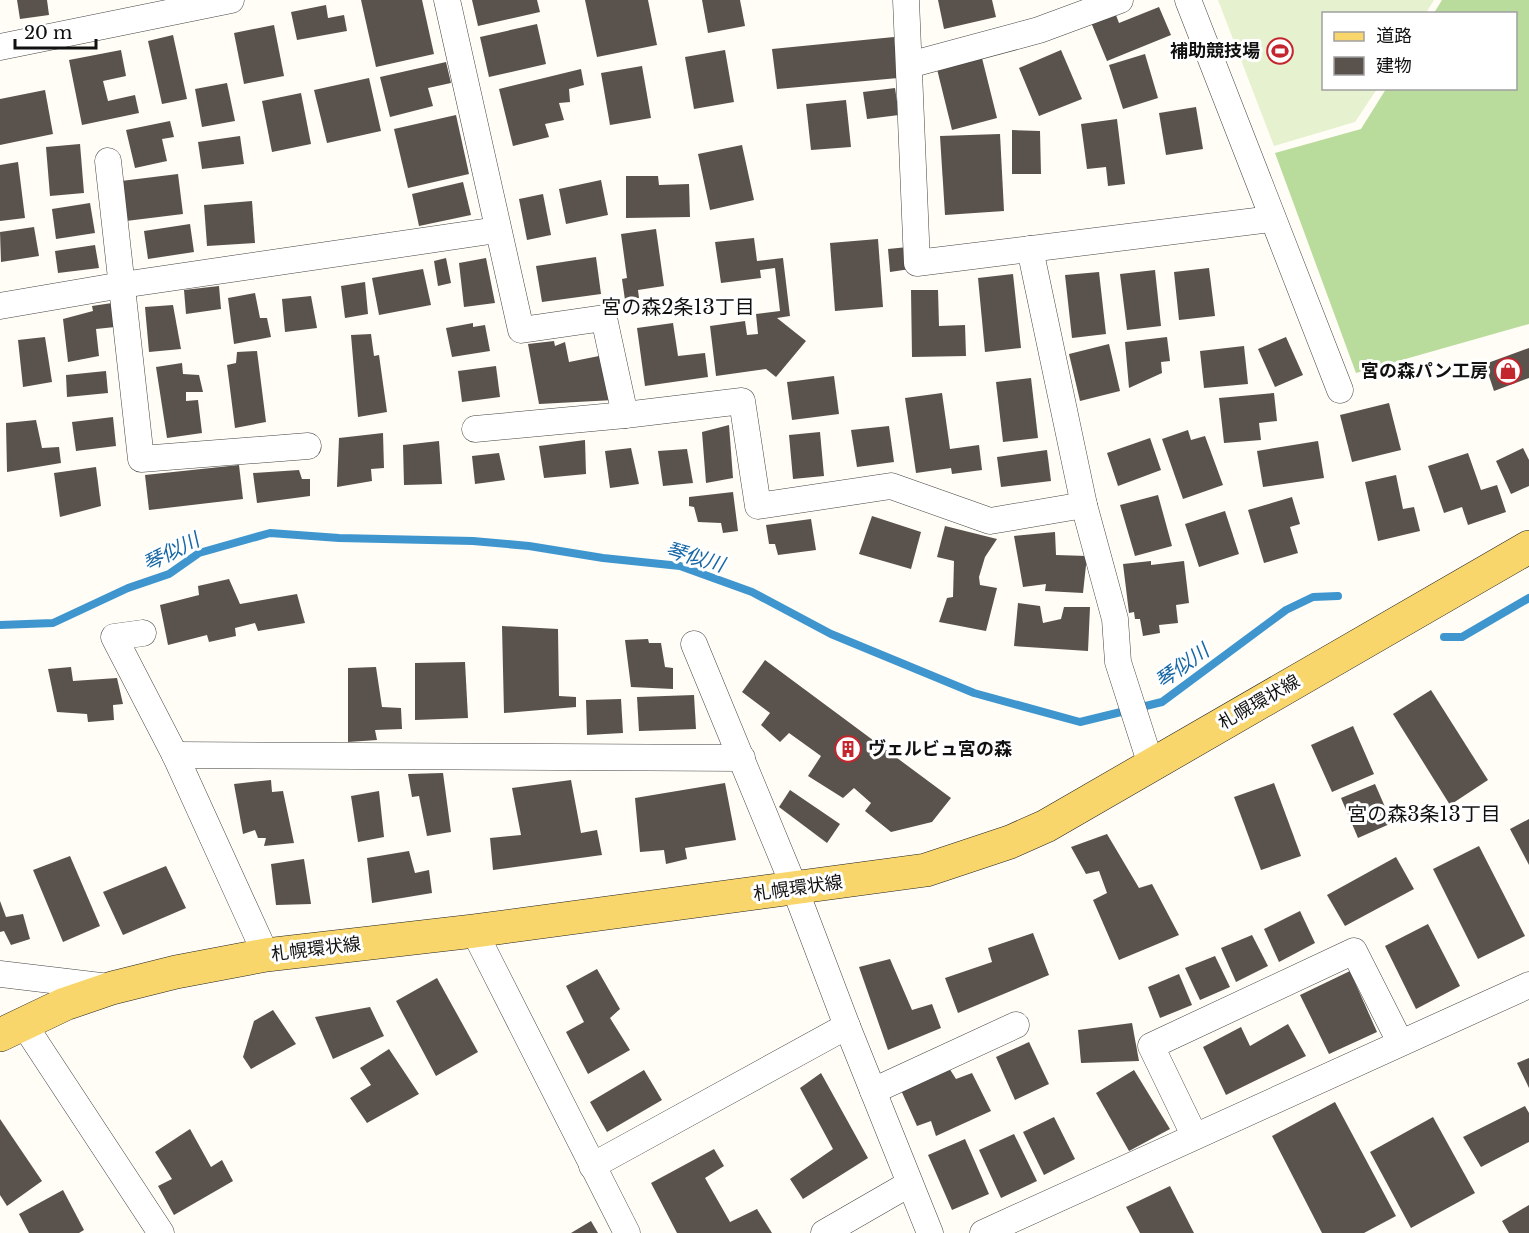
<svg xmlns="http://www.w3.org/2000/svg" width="1529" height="1233" font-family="'Libre Baskerville','Noto Sans JP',serif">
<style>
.forest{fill:#b9dc9c}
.pitch{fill:#e6f2cf}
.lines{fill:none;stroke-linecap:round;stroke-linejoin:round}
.stream{stroke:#3f96cf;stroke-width:8}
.building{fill:#5a524d}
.minor-casing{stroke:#444;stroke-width:27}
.major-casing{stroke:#222;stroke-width:34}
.minor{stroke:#fff;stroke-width:26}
.major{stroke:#f9d66b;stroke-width:33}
.labels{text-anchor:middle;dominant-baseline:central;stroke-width:6;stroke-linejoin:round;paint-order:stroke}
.poi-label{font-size:18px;font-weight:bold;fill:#111;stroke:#fff;text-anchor:end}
.street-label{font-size:18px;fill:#111;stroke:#fff}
.neighbourhood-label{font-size:20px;fill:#111;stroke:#fff}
.water-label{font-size:20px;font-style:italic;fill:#1768a6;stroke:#fff}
</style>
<rect width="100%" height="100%" fill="#fffdf5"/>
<polygon class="forest" points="1442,0 1529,0 1529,324 1356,373 1275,153 1361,129 1386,89 1516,88 1516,14 1434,13"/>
<polygon class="pitch" points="1218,0 1434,0 1426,13 1324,14 1324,88 1377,89 1355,122 1274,146"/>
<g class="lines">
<g class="stream">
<polyline points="0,625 53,623 128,588 169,574 199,553 270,533 339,538 473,541 529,546 603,558 680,566 752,592 831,634 974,693 1080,722 1162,702 1286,610 1313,597 1338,596"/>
<polyline points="1444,637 1462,637 1529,598"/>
</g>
</g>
<g class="building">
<polygon points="17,0 47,0 49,15 20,19"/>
<polygon points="361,0 422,0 434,54 376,67"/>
<polygon points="472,0 537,0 540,12 478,26"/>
<polygon points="585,0 648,0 657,45 597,57"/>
<polygon points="702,0 740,0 745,26 708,33"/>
<polygon points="938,0 992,0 996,17 944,29"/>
<polygon points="326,5 328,18 344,15 347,31 297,40 291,12"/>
<polygon points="1159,7 1171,35 1107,61 1090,20 1114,10 1119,23"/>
<polygon points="537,24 546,64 489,77 480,37"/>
<polygon points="274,25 284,76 244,84 234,33"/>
<polygon points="173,35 187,99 162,104 148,41"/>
<polygon points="894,37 898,78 777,89 772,49"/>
<polygon points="121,50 126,76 103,81 108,101 135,95 139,113 82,125 69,60"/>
<polygon points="725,50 734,102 694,109 685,57"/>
<polygon points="1061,50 1082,99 1039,116 1019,68"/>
<polygon points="1145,54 1158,98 1123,109 1109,65"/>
<polygon points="982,58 997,118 952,130 937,69"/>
<polygon points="446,62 451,83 428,88 433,106 390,117 380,77"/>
<polygon points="642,66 651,118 610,125 601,73"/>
<polygon points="581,69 584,85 569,89 570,102 559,103 564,120 545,124 549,137 513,146 499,89"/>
<polygon points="369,78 381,131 327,143 314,90"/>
<polygon points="227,83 235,121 202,127 195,89"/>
<polygon points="895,88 899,115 867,119 863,92"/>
<polygon points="45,90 53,134 0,145 0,99"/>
<polygon points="301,93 311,144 272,152 262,101"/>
<polygon points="846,100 851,147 811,150 806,104"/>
<polygon points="1196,107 1203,149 1166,155 1159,113"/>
<polygon points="456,115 469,174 408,188 394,129"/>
<polygon points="1117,119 1125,184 1108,186 1106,167 1087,169 1081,124"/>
<polygon points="170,121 174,137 162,139 167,161 135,168 126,130"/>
<polygon points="1012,130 1040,131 1041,174 1012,174"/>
<polygon points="1000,134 1004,211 945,215 940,136"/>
<polygon points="240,136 244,164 202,169 198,142"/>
<polygon points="80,144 84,193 50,196 46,147"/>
<polygon points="742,145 754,200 710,210 698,154"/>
<polygon points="18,162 25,218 0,221 0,165"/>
<polygon points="178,174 183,214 126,221 121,181"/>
<polygon points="626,176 658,176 659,185 689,184 690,217 626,218"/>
<polygon points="601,180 608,215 566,224 559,189"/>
<polygon points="463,182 471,215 419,226 412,194"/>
<polygon points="543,194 551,235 527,240 519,199"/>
<polygon points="252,201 255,243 207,246 204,205"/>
<polygon points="90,203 95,233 56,239 52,209"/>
<polygon points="190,224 194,252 148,259 144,231"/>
<polygon points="34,227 39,256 1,262 0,232"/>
<polygon points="656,229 664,286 638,290 639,298 625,300 622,279 627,278 621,234"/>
<polygon points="754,238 757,261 783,258 790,316 777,318 806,341 776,377 766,369 716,376 710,326 745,321 747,335 758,334 756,314 780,311 775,268 760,270 761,278 721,283 715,242"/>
<polygon points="878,239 883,307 835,311 830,243"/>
<polygon points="95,245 99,268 58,273 55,251"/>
<polygon points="908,247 910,269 890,272 888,249"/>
<polygon points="596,257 601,294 542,302 536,266"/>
<polygon points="446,258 451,283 438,286 434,261"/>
<polygon points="486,258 495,303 464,307 459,263"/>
<polygon points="1209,268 1215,316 1179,320 1174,272"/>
<polygon points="423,269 431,305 379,315 372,278"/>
<polygon points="1155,270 1161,326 1127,330 1120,274"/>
<polygon points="1099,272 1106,334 1072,338 1065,275"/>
<polygon points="1013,274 1021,348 985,352 978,278"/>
<polygon points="365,282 368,314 345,318 341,286"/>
<polygon points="219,286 221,309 186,314 184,290"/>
<polygon points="911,290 938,290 939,326 965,325 966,356 912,357"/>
<polygon points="255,293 260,318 267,318 271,337 234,344 228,298"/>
<polygon points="311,296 317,328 285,332 282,299"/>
<polygon points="112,303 115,327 96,329 99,356 68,362 63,319 93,311 92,306"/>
<polygon points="173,305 181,349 149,352 145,307"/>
<polygon points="473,323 473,327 485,325 490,351 452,357 446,328"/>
<polygon points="673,323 678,356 705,353 708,377 645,386 637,328"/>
<polygon points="371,334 374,356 379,355 387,412 358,417 351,335"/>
<polygon points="45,337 52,382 23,387 18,340"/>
<polygon points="1167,337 1170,361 1161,362 1162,373 1129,388 1125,342"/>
<polygon points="1286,337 1303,375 1275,387 1258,349"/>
<polygon points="554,341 555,346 565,342 569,362 604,355 614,400 539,404 528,344"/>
<polygon points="1109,344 1120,391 1080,401 1069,354"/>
<polygon points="1244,346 1248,384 1204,388 1200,351"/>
<polygon points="1529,348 1529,378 1494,391 1485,364"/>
<polygon points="257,351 266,422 235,428 227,365 236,363 237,352"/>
<polygon points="182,363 183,374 199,375 203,392 186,392 186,401 198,400 202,433 167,438 156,367"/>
<polygon points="496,366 500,397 462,402 458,371"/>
<polygon points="106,371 108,393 67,397 66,375"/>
<polygon points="834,376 839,414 792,420 787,382"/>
<polygon points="1031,378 1038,438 1003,442 996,382"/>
<polygon points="942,393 950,449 979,445 982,470 952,474 951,468 916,473 905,398"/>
<polygon points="1274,393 1277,421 1259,423 1261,440 1224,443 1219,398"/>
<polygon points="1389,403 1401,450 1352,462 1340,415"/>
<polygon points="113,417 116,446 76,451 72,422"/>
<polygon points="36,420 42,448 59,447 61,463 7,472 6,423"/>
<polygon points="729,425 733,478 706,483 702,432"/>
<polygon points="889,426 894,462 857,467 851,430"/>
<polygon points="1188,430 1191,440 1205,436 1223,485 1183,499 1162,439"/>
<polygon points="820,432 824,476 793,479 789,435"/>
<polygon points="383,433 384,468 371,469 372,481 337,487 339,438"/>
<polygon points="1150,438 1161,470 1118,486 1107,453"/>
<polygon points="585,440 586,474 544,478 539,446"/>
<polygon points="439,441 442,484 404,485 403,445"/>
<polygon points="1318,441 1324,478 1263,487 1257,451"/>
<polygon points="631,448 639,484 610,488 605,451"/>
<polygon points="1523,448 1529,460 1529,486 1511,494 1496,461"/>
<polygon points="687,449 693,483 663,486 658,451"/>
<polygon points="1047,450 1051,481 1001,487 997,457"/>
<polygon points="499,453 505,480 475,484 472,456"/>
<polygon points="1468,453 1481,490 1497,485 1506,512 1468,525 1462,507 1444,513 1428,466"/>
<polygon points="239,465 243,499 149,510 145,475"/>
<polygon points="96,467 101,506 60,517 54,473"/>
<polygon points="299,470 302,479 310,479 310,496 257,503 253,473"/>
<polygon points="1396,475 1403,509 1414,507 1420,531 1378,541 1365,482"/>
<polygon points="733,492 738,531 723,533 721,523 698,522 694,507 689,506 689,497"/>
<polygon points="1158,495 1172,546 1135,556 1120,505"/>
<polygon points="1292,497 1300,524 1290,527 1298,553 1264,563 1248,510"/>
<polygon points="1225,511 1239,554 1199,567 1185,524"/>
<polygon points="872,516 921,532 911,569 859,554"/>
<polygon points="811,519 816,550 778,555 775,544 769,544 766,525"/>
<polygon points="945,526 997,539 985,557 979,577 980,585 997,588 986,631 939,622 947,598 953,597 954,561 937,557"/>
<polygon points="1055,532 1056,555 1087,556 1083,593 1045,591 1046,584 1023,587 1014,536"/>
<polygon points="1151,561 1151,565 1184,561 1189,603 1176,605 1178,623 1159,625 1160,633 1143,636 1140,619 1135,619 1134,612 1129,613 1123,564"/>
<polygon points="229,579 240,604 297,594 305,623 258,631 255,623 235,628 236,636 209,642 207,635 168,645 160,605 199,595 198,586"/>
<polygon points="1018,603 1040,606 1043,623 1061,619 1064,607 1090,607 1088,651 1014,646"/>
<polygon points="502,626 558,629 559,696 576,697 576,707 504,713"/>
<polygon points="648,639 649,643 661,643 665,667 673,668 673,689 631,687 625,640"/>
<polygon points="765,660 951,798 932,822 891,832 865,811 871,803 854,788 843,798 808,776 821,756 789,733 780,742 761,725 770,713 742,692"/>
<polygon points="465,662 468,718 415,720 415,663"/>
<polygon points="71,667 73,681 117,678 123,704 113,705 114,720 88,722 87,714 57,712 48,669"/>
<polygon points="376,667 382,707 401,708 402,729 375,730 377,740 348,742 348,668"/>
<polygon points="1431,690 1488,780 1450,805 1393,714"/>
<polygon points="694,695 696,729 639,731 637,697"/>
<polygon points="621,699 623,733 587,735 586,700"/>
<polygon points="1353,726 1374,774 1332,792 1311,745"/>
<polygon points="443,773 451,832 427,836 419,796 412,797 408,774"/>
<polygon points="271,780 272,792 283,791 294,843 264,846 266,838 258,838 255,830 243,834 234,784"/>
<polygon points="571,780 581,833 597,830 602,855 493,870 490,838 521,835 512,788"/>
<polygon points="725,783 736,840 685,848 687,859 666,864 664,850 640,852 635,798"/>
<polygon points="1274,783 1301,856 1261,870 1234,797"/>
<polygon points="1375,784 1392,823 1358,838 1341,798"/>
<polygon points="790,790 840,824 827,843 779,807"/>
<polygon points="379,791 384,837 358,842 351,796"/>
<polygon points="1529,819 1529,865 1510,829"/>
<polygon points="1107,834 1139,888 1152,884 1179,935 1119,960 1093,900 1107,893 1099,871 1086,874 1071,847"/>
<polygon points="1479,846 1525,936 1478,959 1433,869"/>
<polygon points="409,851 415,873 429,870 432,893 372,903 367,858"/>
<polygon points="70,856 100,926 63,942 33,870"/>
<polygon points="1396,857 1414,889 1345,926 1327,895"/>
<polygon points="304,859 311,904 276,905 271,864"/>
<polygon points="166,866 186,908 123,935 103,892"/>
<polygon points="0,901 6,917 23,914 30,939 11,945 4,931 0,932"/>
<polygon points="1300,911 1315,943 1279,962 1264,929"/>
<polygon points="1428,924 1460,986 1416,1009 1385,946"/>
<polygon points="1033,933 1049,975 958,1013 945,978 992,962 988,948"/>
<polygon points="1252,935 1268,966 1236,982 1221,948"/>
<polygon points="1215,956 1230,987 1200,1000 1185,968"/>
<polygon points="890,959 912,1010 932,1004 941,1028 888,1050 859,967"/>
<polygon points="597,969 620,1009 610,1018 630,1050 588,1074 566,1032 584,1022 566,986"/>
<polygon points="1350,971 1377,1032 1329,1054 1300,995"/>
<polygon points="1179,974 1192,1005 1160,1018 1148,987"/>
<polygon points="437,978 478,1052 436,1076 396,1001"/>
<polygon points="370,1007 384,1036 333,1059 315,1017"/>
<polygon points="273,1010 296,1044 251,1069 243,1057 254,1021"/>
<polygon points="1132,1023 1139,1061 1081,1063 1078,1030"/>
<polygon points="1288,1024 1306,1056 1226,1095 1203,1047 1241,1027 1250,1046"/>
<polygon points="1029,1042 1049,1084 1015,1100 996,1057"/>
<polygon points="389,1049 419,1094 367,1123 350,1098 371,1085 360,1068"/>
<polygon points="1529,1058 1529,1088 1517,1063"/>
<polygon points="949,1068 956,1079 972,1073 991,1111 936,1136 931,1121 917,1126 900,1088"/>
<polygon points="644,1070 662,1100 607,1132 590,1102"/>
<polygon points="1134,1070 1170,1129 1129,1151 1096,1093"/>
<polygon points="821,1073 868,1158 803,1199 790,1179 833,1149 800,1088"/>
<polygon points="1335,1102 1396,1216 1364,1233 1322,1233 1272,1136"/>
<polygon points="1525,1106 1529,1113 1529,1142 1481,1167 1463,1137"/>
<polygon points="1054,1117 1075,1159 1044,1175 1023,1132"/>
<polygon points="1433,1117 1475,1193 1411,1228 1370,1152"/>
<polygon points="0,1119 42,1181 7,1206 0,1195"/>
<polygon points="190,1129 211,1167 222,1160 233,1181 174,1215 158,1186 172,1179 155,1152"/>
<polygon points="1014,1134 1037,1181 1001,1198 979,1150"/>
<polygon points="965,1139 989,1194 952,1210 928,1155"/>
<polygon points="714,1149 724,1166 705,1178 730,1222 757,1209 772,1233 677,1233 651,1183"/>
<polygon points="1170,1186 1194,1233 1140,1233 1126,1207"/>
<polygon points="63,1190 84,1230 79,1233 29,1233 19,1214"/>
<polygon points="1529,1205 1529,1233 1509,1233 1502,1221"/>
<polygon points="591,1221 598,1233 571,1233"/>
</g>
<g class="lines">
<g class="minor-casing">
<g id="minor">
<polyline points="447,0 521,330 604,318 625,415 742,401 758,506 891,486 990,521 1084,505"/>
<polyline points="906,0 917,263 1272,219"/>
<polyline points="1188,0 1340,390"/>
<polyline points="0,47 231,0"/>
<polyline points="909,65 1039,30 1120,0"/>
<polyline points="108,161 141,459 308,446"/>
<polyline points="1030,249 1084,505 1115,619 1118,662 1151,765"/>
<polyline points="0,306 122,285 497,230"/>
<polyline points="475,429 625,415"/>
<polyline points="143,633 114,637 175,755 266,955"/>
<polyline points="694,644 795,889 847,1026 930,1233"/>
<polyline points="175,755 742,758"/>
<polyline points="474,931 627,1233"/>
<polyline points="0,974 109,987"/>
<polyline points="23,1023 161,1233"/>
<polyline points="873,1091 1016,1025"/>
<polyline points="1194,1135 1151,1046 1354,951 1400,1042"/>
<polyline points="592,1166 847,1026"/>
<polyline points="824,1233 909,1184"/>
<polyline points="983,1233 1529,985"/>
</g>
</g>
<g class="major-casing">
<polyline id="major" points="0,1035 65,1004 112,988 176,972 266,955 474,931 926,870 1010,842 1046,826 1529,547"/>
</g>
<use href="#minor" class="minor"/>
<use href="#major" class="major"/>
</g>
<defs>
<g id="stadium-ring" transform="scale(1.35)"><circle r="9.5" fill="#fff" stroke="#c4262e" stroke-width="1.5"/><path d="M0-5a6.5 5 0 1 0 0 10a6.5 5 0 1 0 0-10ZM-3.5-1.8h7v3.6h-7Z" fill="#c4262e"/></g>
<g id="shop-ring" transform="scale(1.35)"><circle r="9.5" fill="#fff" stroke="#c4262e" stroke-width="1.5"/><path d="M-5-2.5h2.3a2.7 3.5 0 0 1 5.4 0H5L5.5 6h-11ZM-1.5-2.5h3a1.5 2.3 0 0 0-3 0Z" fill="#c4262e"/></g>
<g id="building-ring" transform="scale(1.35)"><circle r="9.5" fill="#fff" stroke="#c4262e" stroke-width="1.5"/><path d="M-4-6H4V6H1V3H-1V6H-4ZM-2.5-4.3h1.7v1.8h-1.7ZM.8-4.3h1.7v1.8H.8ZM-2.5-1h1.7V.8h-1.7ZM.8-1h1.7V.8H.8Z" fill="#c4262e"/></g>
</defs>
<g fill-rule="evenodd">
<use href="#stadium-ring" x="1280" y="51"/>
<use href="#shop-ring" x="1508" y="371"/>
<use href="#building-ring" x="848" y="749"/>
</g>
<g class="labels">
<g class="poi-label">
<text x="1260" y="51">補助競技場</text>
<text x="1488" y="371">宮の森パン工房</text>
<text x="868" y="749" text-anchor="start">ヴェルビュ宮の森</text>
</g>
<g class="street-label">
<text transform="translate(1259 702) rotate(-30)">札幌環状線</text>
<text transform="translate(798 888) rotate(-8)">札幌環状線</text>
<text transform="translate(316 949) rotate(-7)">札幌環状線</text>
</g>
<g class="neighbourhood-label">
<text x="678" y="307">宮の森2条13丁目</text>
<text x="1424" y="814">宮の森3条13丁目</text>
</g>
<g class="water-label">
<text transform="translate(171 552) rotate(-27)">琴似川</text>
<text transform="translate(695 557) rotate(16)">琴似川</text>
<text transform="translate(1182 666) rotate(-36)">琴似川</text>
</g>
</g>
<rect x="1322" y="12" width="195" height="78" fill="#ffffff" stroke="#a0a0a0" stroke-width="1.5"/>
<rect x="1334" y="32" width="30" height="9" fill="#f9d66b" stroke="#a0a0a0" stroke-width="1.5"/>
<text x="1376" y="42" font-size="18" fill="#111111">道路</text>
<rect x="1334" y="57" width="30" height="18" fill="#5a524d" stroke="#a0a0a0" stroke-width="1.5"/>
<text x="1376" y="72" font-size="18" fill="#111111">建物</text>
<path d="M15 39v9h81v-9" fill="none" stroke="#111111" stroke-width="3"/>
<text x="24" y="39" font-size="18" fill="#111111" stroke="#ffffff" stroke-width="4.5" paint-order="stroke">20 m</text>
</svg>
